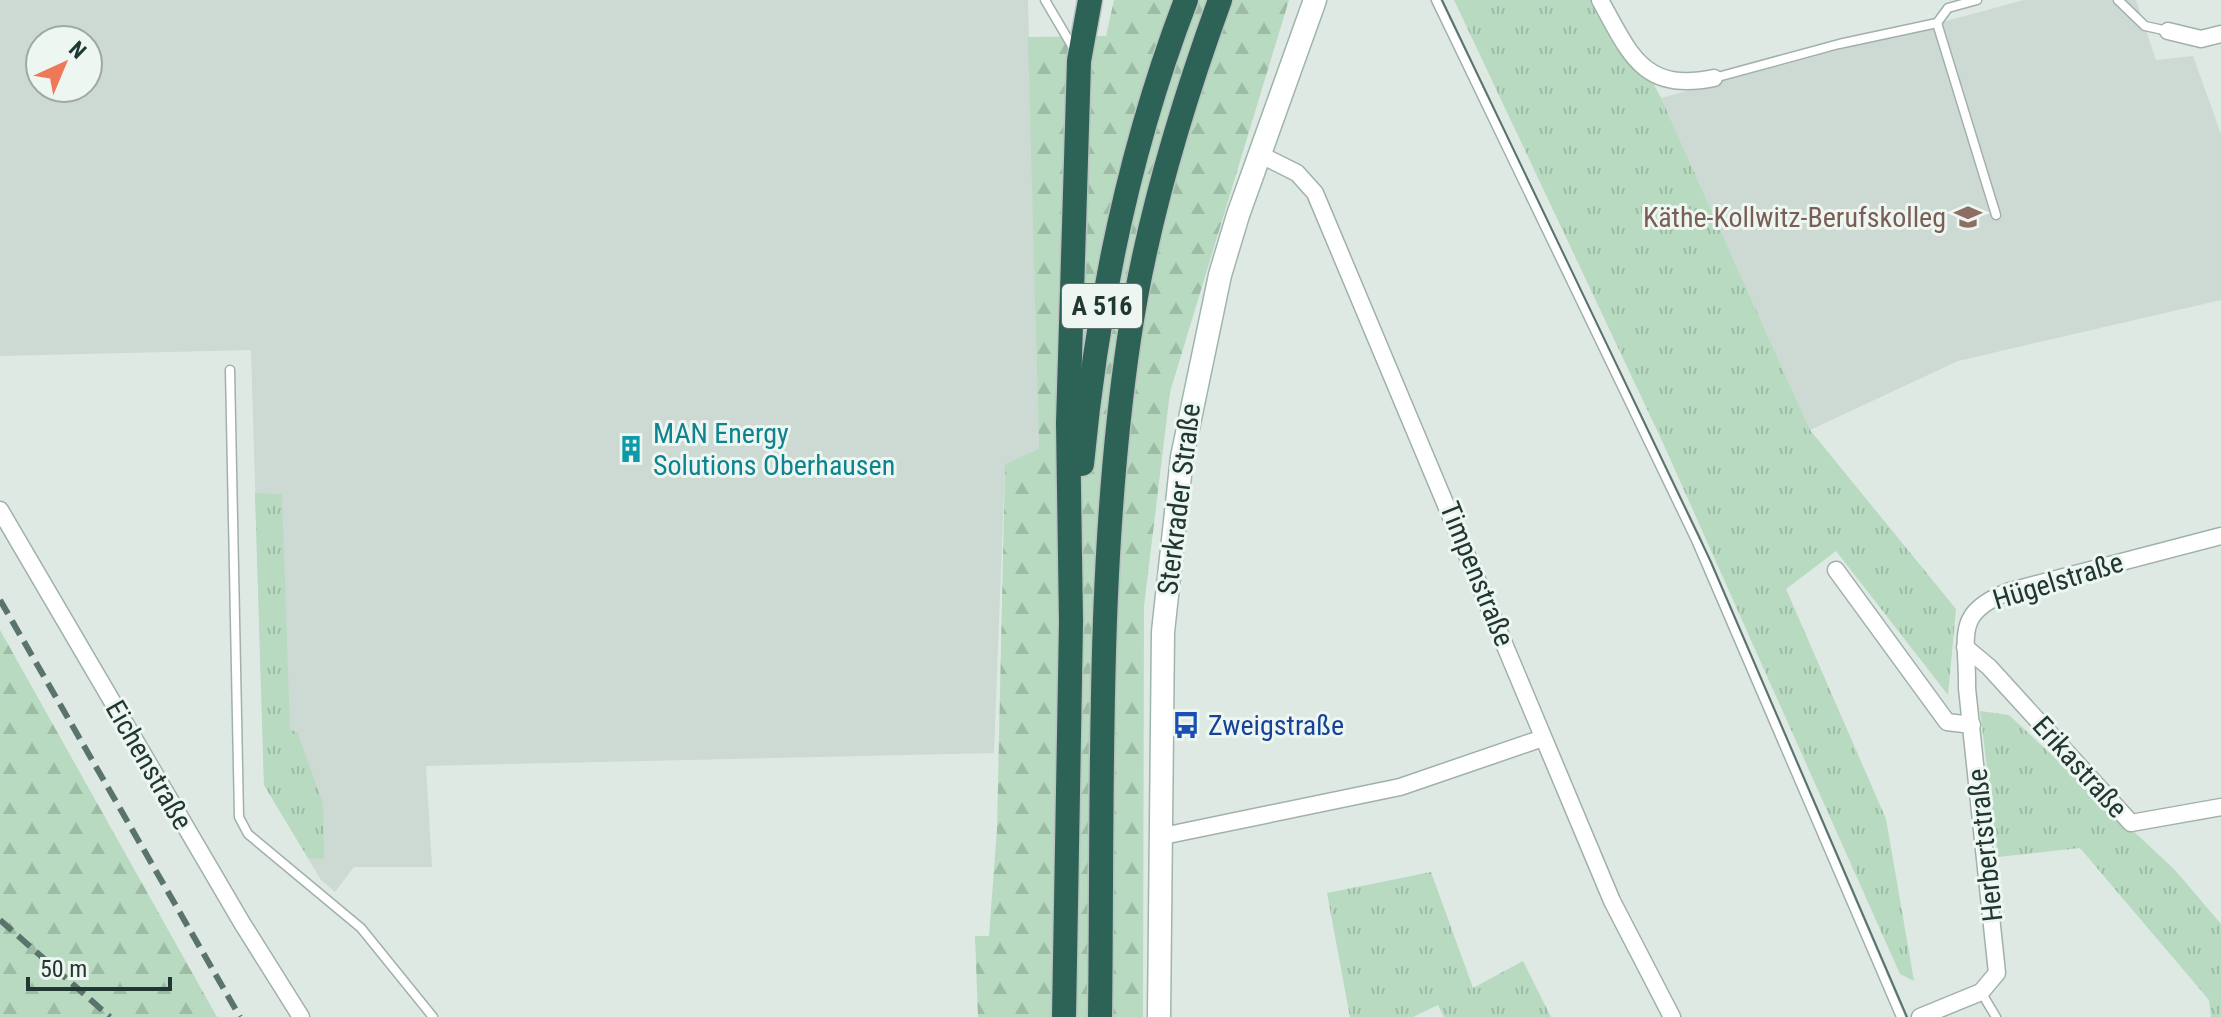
<svg xmlns="http://www.w3.org/2000/svg" width="2221" height="1017" font-family="'Roboto Condensed',sans-serif">
<style>
.built{fill:#cdd9d3;fill-rule:evenodd}
.grass{fill:url(#grass-tufts)}
.forest{fill:url(#forest-firs)}
.lines{fill:none;stroke-linecap:round;stroke-linejoin:round}
.lane-casing{stroke:#a1b0ab;stroke-width:11}
.street-casing{stroke:#a1b0ab;stroke-width:19}
.secondary-casing{stroke:#9eb5ac;stroke-width:25}
.highway-casing{stroke:#bcc3c1;stroke-width:27}
.lane{stroke:#fff;stroke-width:8}
.street{stroke:#fff;stroke-width:16}
.secondary{stroke:#fff;stroke-width:22}
.highway{stroke:#2d6357;stroke-width:24}
.tram{stroke:#5a746d;stroke-width:2}
.rail{stroke:#5a746d;stroke-width:6;stroke-dasharray:16 8;stroke-linecap:butt}
.labels{text-anchor:middle;dominant-baseline:central;stroke-width:6;stroke-linejoin:round;paint-order:stroke}
.shield{fill:#eef6f2;stroke:#5e716b;stroke-width:2}
.shield-label{font-size:26px;font-weight:bold;fill:#203831}
.education-label{font-size:28px;fill:#785e54;stroke:#eef6f2;text-anchor:end}
.culture-label{font-size:28px;fill:#0d838f;stroke:#eef6f2;text-anchor:start}
.street-label{font-size:28px;fill:#203831;stroke:#eef6f2}
.transit-label{font-size:28px;fill:#164399;stroke:#eef6f2;text-anchor:start}
</style>
<defs>
<pattern id="grass-tufts" width="24" height="20" patternUnits="userSpaceOnUse" patternTransform="scale(2)"><rect width="24" height="20" fill="#b7dac0"/><path d="M3 7l-1-3M5 7V3M7 7l1-3M15 17l-1-3M17 17v-4M19 17l1-3" fill="none" stroke="#9dbca5"/></pattern>
<pattern id="forest-firs" width="22" height="20" patternUnits="userSpaceOnUse" patternTransform="scale(2)"><rect width="22" height="20" fill="#b7dac0"/><path d="M5 1l3.5 6h-7zM16 11l3.5 6h-7z" fill="#9dbca5"/></pattern>
</defs>
<rect width="100%" height="100%" fill="#dee9e4"/>
<g class="built">
<path d="M0,0H1028L1039,450L1005,464L994,753L426,766L432,867H354L335,892L321,880L264,785L251,350L0,356ZM40,40H88V88H40Z"/>
<polygon points="2024,0 2136,0 2156,60 2193,56 2221,134 2221,300 1958,361 1810,430 1661,98"/>
</g>
<g class="grass">
<polygon points="1454,0 1610,0 1661,98 1810,430 1956,609 1948,695 1836,551 1786,589 1886,819 1914,981 1900,974 1663,443"/>
<polygon points="255,493 282,494 290,730 297,732 323,803 324,859 308,858 264,785"/>
<polygon points="1980,711 2009,715 2175,870 2221,924 2221,1017 2211,1017 2209,1000 2080,848 1998,857"/>
<polygon points="1431,872 1473,988 1523,961 1551,1017 1444,1017 1438,1005 1413,1017 1350,1017 1327,893"/>
</g>
<g class="forest">
<polygon points="1114,0 1289,0 1170,392 1144,606 1143,1017 978,1017 975,936 989,936 997,829 1005,464 1039,449 1028,37 1106,36"/>
<polygon points="0,630 217,1017 0,1017"/>
</g>
<g class="lines">
<g class="lane-casing">
<g id="lane">
<polyline points="1045,0 1075,51"/>
<polyline points="1436,0 1696,540 1901,1017"/>
<polyline points="2118,0 2145,26 2168,31"/>
<polyline points="1937,23 1996,215"/>
<polyline points="1714,78 1839,44 1937,23 1948,8 1977,0"/>
<polyline points="230,370 239,817 248,834 361,928 433,1017"/>
<polyline points="1981,992 1996,1017"/>
</g>
</g>
<g class="street-casing">
<g id="street">
<path d="M1600,0C1630,54 1643,93 1714,78"/>
<polyline points="2168,31 2201,39 2221,34"/>
<polyline points="1259,154 1297,173 1315,193 1612,901 1672,1017"/>
<polyline points="0,510 242,923 301,1017"/>
<polyline points="1836,570 1947,722 1972,725"/>
<polyline points="1965,647 1989,667 2131,823 2221,807"/>
<polyline points="1163,836 1400,787 1543,738"/>
<path d="M1920,1017L1981,992L1997,973L1967,688C1968,636 1952,613 2010,591L2221,536"/>
</g>
</g>
<g class="secondary-casing">
<polyline id="secondary" points="1159,1017 1163,632 1182,457 1220,275 1238,215 1315,0"/>
</g>
<g class="highway-casing">
<g id="highway">
<path d="M1082,464C1097,306 1129,149 1186,0"/>
<polyline points="1064,1017 1071,622 1068,423 1079,61 1090,0"/>
<path d="M1100,1017C1103,791 1096,563 1129,339C1146,223 1180,110 1220,0"/>
</g>
</g>
<use href="#lane" class="lane"/>
<use href="#street" class="street"/>
<use href="#secondary" class="secondary"/>
<use href="#highway" class="highway"/>
<polyline class="tram" points="1442,0 1711,562 1907,1017"/>
<g class="rail">
<polyline points="0,600 240,1017"/>
<polyline points="0,920 110,1017"/>
</g>
</g>
<defs>
<g id="school-bare" transform="scale(2.16)"><path d="M0-5L7-2L0 1L-7-2ZM-4 1L0 2.5L4 1V4Q0 6-4 4Z" fill="#8d6e63" stroke="#eef6f2" stroke-width="2.5" paint-order="stroke"/></g>
<g id="building-bare" transform="scale(2.16)"><path d="M-4-6H4V6H1V3H-1V6H-4ZM-2.5-4.3h1.7v1.8h-1.7ZM.8-4.3h1.7v1.8H.8ZM-2.5-1h1.7V.8h-1.7ZM.8-1h1.7V.8H.8Z" fill="#0f9aa8" stroke="#eef6f2" stroke-width="2.5" paint-order="stroke"/></g>
<g id="bus-bare" transform="scale(2.16)"><path d="M-5-6H5V4H4V6H2V4H-2V6H-4V4H-5ZM-3.5-4V0h7V-4ZM-3.5 1.2v1.5H-2V1.2ZM2 1.2v1.5H3.5V1.2Z" fill="#1a4fb4" stroke="#eef6f2" stroke-width="2.5" paint-order="stroke"/></g>
</defs>
<g fill-rule="evenodd">
<use href="#school-bare" x="1968" y="217"/>
<use href="#building-bare" x="631" y="449"/>
<use href="#bus-bare" x="1186" y="725"/>
</g>
<g class="labels">
<rect class="shield" x="1062" y="284" width="80" height="44" rx="6"/>
<g class="shield-label">
<text x="1102" y="306">A 516</text>
</g>
<g class="education-label">
<text x="1946" y="217">Käthe-Kollwitz-Berufskolleg</text>
</g>
<g class="culture-label">
<text x="653" y="433">MAN Energy<tspan x="653" dy="32">Solutions Oberhausen</tspan></text>
</g>
<g class="street-label">
<text transform="translate(1179 499) rotate(-83)">Sterkrader Straße</text>
<text transform="translate(1477 574) rotate(68)">Timpenstraße</text>
<text transform="translate(2058 581) rotate(-17)">Hügelstraße</text>
<text transform="translate(149 765) rotate(60)">Eichenstraße</text>
<text transform="translate(2080 767) rotate(48)">Erikastraße</text>
<text transform="translate(1985 845) rotate(-96)">Herbertstraße</text>
</g>
<g class="transit-label">
<text x="1208" y="725">Zweigstraße</text>
</g>
</g>
<g transform="translate(64 64) rotate(44)"><circle r="38" fill="#eef6f2" stroke="#9caaa5" stroke-width="2"/>
<path d="M0-6L14 30L0 20L-14 30Z" fill="#ed7959"/>
<text y="-12" font-size="22" font-weight="bold" text-anchor="middle" fill="#203831">N</text>
</g>
<path d="M28 977v12h142v-12" fill="none" stroke="#203831" stroke-width="4"/>
<text x="40" y="977" font-size="24" fill="#203831" stroke="#eef6f2" stroke-width="6" paint-order="stroke">50 m</text>
</svg>
